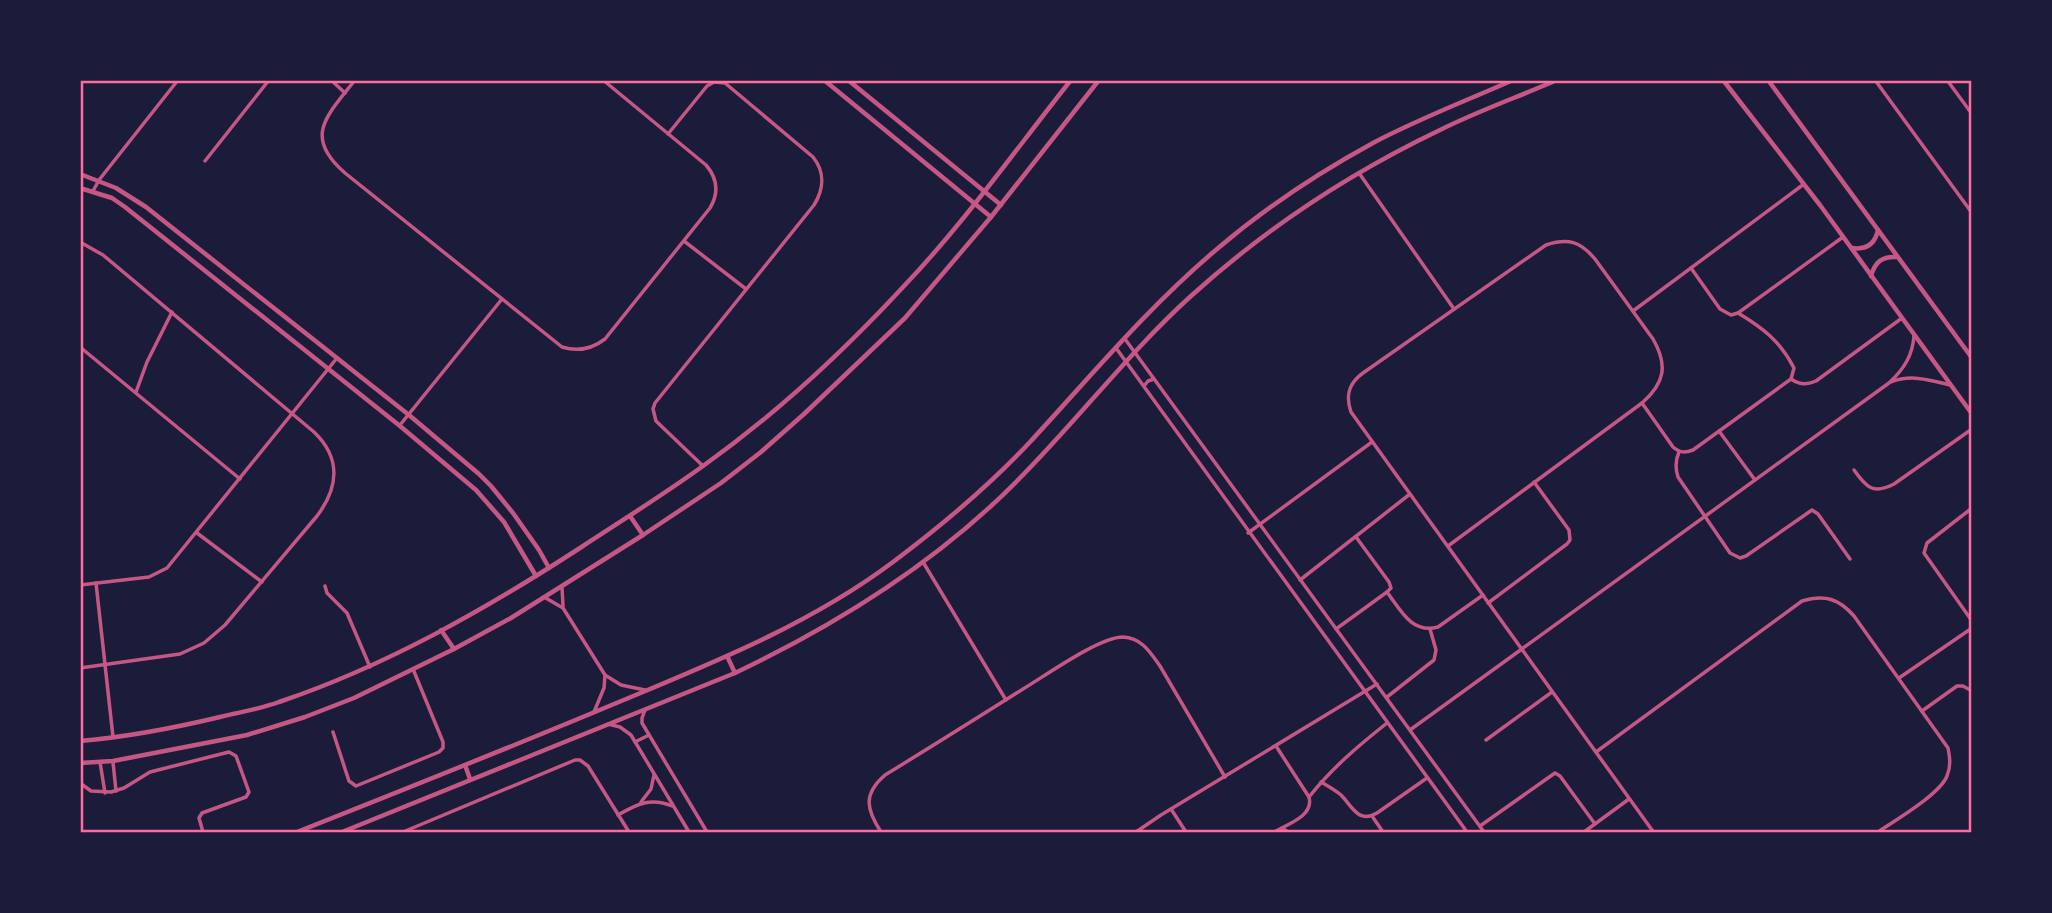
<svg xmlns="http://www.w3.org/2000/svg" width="2052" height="913" font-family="'IBM Plex Sans',sans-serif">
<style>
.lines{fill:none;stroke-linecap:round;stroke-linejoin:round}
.minor{stroke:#c65784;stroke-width:3.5}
.tertiary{stroke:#c65784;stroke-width:4.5}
.neatline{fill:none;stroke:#ff6b9d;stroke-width:2.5}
</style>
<rect width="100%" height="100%" fill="#1b1b3a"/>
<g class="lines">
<g class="minor">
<polyline points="331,80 345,93"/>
<path d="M355,80C328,115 302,136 345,173L562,347C578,352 592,349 605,339L710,208C719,193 718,179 706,165L603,80"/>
<polyline points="1875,80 1972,213"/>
<polyline points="1947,80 1972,114"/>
<path d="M668,134L707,86L714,82L725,83L813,157C825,172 824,189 814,205L655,403L653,409L656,421L703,466"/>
<polyline points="205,161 269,80"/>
<polyline points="1359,173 1454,309"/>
<polyline points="93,191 99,180 178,80"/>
<polyline points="684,241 746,289"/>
<path d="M80,242L103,255L314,432C341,458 339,487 317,516L225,625L204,643L180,654L80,668"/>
<polyline points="1691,268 1720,309 1731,315 1738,313 1843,237"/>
<polyline points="1633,311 1804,184"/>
<polyline points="1125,339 1484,832"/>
<polyline points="80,347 240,479"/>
<polyline points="1116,348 1467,832"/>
<path d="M1791,379C1800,385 1806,385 1816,381L1902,318"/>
<path d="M1891,382C1911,374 1930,380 1950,385"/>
<polyline points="1144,386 1148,381 1154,379"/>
<polyline points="136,392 147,362 172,312"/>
<path d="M1642,403L1673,447C1680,453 1685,453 1693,450L1791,379L1794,368C1780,341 1763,328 1738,313"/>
<polyline points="400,425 502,299"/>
<polyline points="1719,431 1755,480"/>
<path d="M1679,452C1675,461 1675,468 1678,477L1730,553L1740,558L1746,556L1812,510L1818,514L1850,559"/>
<path d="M1854,470C1866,487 1873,495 1894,484L1972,429"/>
<polyline points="1972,508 1927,543 1924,553 1972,621"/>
<polyline points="197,533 262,582"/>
<polyline points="1248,533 1372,442"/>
<path d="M1448,546L1642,403C1665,383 1668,365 1653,339L1595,259C1580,241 1568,238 1546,245L1363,373C1349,383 1345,395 1351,412L1652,830L1654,832"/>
<polyline points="923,562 1006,700"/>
<polyline points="1300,580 1410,494"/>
<polyline points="96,583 113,737"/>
<polyline points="80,585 149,577 167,568 337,358"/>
<polyline points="325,586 327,593 347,613 370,667"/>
<polyline points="562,587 563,606"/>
<path d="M1387,592C1401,611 1412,634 1438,627L1483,595"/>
<polyline points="544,597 563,608 605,675 621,685 645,690"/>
<polyline points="1488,603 1567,544 1570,540 1569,530 1534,482"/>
<polyline points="1336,629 1387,592 1391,588 1389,582 1356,537"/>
<polyline points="1899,678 1972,628"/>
<polyline points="1387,697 1434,660 1436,650 1430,629"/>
<polyline points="645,710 642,718 642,723 707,832"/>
<polyline points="1922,711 1957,686 1963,686 1972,691"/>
<polyline points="594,712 604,688 605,675"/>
<polyline points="608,724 620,727 631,735 689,832"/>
<path d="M1410,730L1889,383C1904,369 1913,355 1914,335"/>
<polyline points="333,732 349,781 356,786 439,752 443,748 443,742 413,669"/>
<polyline points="1486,740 1552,692"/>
<polyline points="635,742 649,735"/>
<path d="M1596,752L1802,601C1825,594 1839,599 1854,616L1948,748C1950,758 1951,766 1947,776C1940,794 1896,820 1878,832"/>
<polyline points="100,762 105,793"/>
<polyline points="113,762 116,791"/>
<path d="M1321,782C1328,786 1335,790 1341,795C1352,806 1358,824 1377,813L1427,778"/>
<polyline points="80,783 91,791 111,792 124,788 150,772 225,753 229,752 236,756 249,792 246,797 202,813 199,818 203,832"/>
<path d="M1309,797C1332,768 1358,746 1387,723"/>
<polyline points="641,802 651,789 654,775"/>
<polyline points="1171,809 1186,832"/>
<path d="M618,815C637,804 651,797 672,806"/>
<polyline points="1372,816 1383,832"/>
<polyline points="1480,826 1555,773 1560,776 1595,824"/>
<polyline points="1282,828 1288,832"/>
<polyline points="403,832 575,760 580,760 588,766 629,832"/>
<path d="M881,832C866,809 863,794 885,775C931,747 977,718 1023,689C1045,676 1099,637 1123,637C1142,638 1150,652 1160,666L1225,777"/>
<polyline points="1136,832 1161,815 1377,684"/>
<path d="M1274,832C1288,824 1314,816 1309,797L1276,746"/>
<polyline points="1584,832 1629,799"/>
</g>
<g class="tertiary">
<polyline points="824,80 991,217"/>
<polyline points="848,80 1001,205"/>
<polyline points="1723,80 1820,205 1972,414"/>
<polyline points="1768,80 1972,358"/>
<polyline points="80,174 116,188 146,207 409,415 479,474 491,486 513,513 539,550 549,568"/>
<polyline points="80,188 112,198 125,207 400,426 476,490 504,522 536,576"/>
<path d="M1852,248C1866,250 1875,244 1878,230"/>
<path d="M1871,276C1875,262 1882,256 1897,257"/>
<polyline points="630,516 643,535"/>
<polyline points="441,630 454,649"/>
<polyline points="727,656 735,673"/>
<path d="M80,741C127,737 174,728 220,717C240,712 260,709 279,702C386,666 486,609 580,548C621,521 663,495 703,466C776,414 843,352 904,286C965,222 1016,149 1071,80"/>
<polyline points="80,763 113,761 247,735 305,717 354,698 454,649 511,618 643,535 721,483 761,452 804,414 905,318 991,217 1099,80"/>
<polyline points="465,765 470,779"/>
<path d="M297,832C403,790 509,748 614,704C710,664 809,625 893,562C941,526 988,487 1030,442C1090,377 1148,307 1217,249C1265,208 1318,173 1373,143C1418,119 1466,101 1513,80"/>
<path d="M342,832L735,673C838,624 936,563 1017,481C1077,421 1128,353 1191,296C1265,229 1350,173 1440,130C1478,111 1518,97 1557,80"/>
</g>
</g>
<rect width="2052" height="913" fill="none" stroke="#1b1b3a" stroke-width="164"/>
<rect x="82" y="82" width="1888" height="749" class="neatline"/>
</svg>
